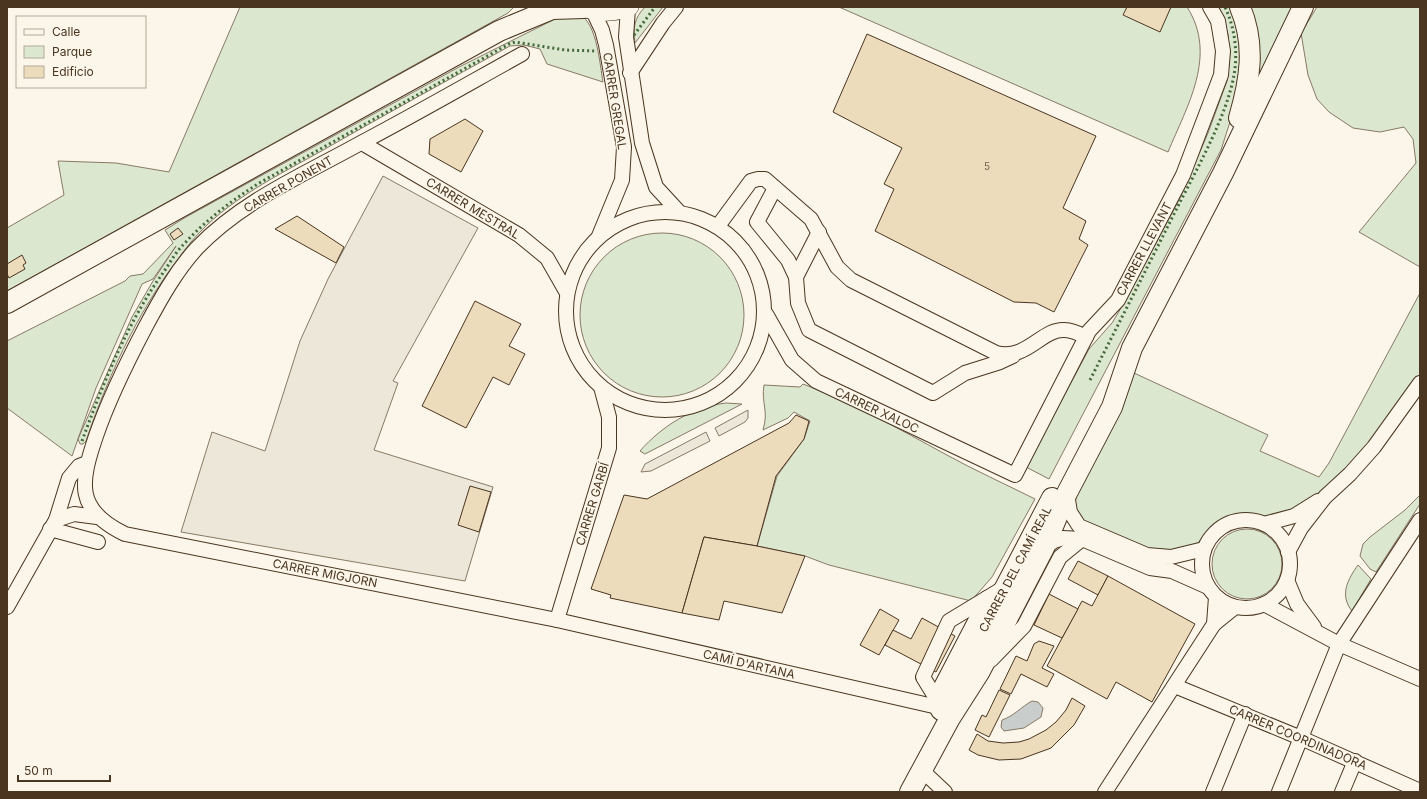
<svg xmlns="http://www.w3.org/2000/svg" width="1427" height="799" font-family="Inter,sans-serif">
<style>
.green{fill:#dce7d0;stroke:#887966}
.parking{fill:#ede7d9;stroke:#887966}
.water{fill:#c9cecd;stroke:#887966}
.building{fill:#ecdcbc;stroke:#4a3520}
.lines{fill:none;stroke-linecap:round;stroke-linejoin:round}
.minor-casing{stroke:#4a3520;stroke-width:16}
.major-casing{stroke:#4a3520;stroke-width:18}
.highway-casing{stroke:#4a3520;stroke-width:22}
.minor{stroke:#fbf6e9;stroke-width:14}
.major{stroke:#fbf6e9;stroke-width:17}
.highway{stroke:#fbf6e9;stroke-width:20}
.hedge{stroke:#436837;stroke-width:3;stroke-dasharray:2 3;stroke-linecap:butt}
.labels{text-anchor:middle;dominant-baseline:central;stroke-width:3;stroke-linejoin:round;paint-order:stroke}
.number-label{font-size:10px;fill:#725f47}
.street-label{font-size:12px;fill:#4a3520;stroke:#fbf6e9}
</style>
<rect width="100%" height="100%" fill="#fbf6e9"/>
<g class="green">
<polygon points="240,7 514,7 508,13 481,28 7,291 7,228 64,195 58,161 116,163 169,172"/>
<path d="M645,7H663L635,43C633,28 634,18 645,7Z"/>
<path d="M839,7H1187C1218,55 1187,106 1168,152Z"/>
<polygon points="1219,7 1233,7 1243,43 1237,100 1221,150 1049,479 1026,467 1089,349 1112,323 1124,303 1180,198 1208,133 1227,81 1229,65 1228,34"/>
<polygon points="1246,7 1296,7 1250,101"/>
<polygon points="1317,7 1420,7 1420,267 1359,232 1416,163 1413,139 1404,127 1380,132 1353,128 1329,112 1317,99 1308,75 1301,33"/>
<path d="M558,13C565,14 574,13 580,15C597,23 600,66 603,82L547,64L540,49L524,45L510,46C448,80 386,114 325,149C279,175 226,200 191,242C143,301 110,370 86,441L83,444H80L78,439L132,317L153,281L176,246L153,279L142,284L96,388L72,456L7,408V341L125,281L130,276L143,274L173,243L165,230L186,217L459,67L553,20Z"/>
<circle cx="662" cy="315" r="82"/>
<polygon points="1420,293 1420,374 1391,417 1362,452 1319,495 1293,512 1263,518 1244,514 1227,518 1212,528 1196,545 1156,554 1086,524 1074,513 1076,486 1134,373 1268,435 1260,451 1319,477 1329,463"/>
<path d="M803,384C852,402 899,429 945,454C974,470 1005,484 1035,499L992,577L971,601L829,565L805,556L757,546L777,476L804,439L810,421L794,412L788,418L763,430C769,410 761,404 764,385L800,387Z"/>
<path d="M726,403L742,404L645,454L640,451C662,426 692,407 726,403Z"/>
<polygon points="1420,495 1420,504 1376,572 1370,569 1360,556 1363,544 1370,537 1405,510"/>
<circle cx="1247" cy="564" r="35"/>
<path d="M1358,565L1371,579L1352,611C1339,595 1348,579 1358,565Z"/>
</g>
<g class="parking">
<polygon points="383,176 478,228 393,381 398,383 374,450 493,487 465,581 181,532 212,432 265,451 300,341 328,279"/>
<polygon points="748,410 748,418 745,422 719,436 715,428"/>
<polygon points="706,432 710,441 651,471 641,472 645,464"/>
</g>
<path class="water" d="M1032,701L1038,702L1043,708L1041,717L1024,728L1004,731L1001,727L1002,720C1014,716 1021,707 1032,701Z"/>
<g class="building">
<polygon points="1127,7 1171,7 1160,32 1123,15"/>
<polygon points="867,34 1096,136 1063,208 1086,221 1079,239 1088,245 1054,312 1036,303 1014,302 875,231 894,189 884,184 902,148 833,112"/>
<polygon points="465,119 483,131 461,172 429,154 430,139"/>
<polygon points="297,216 344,247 336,263 275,229"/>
<polygon points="178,228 183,234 174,240 170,234"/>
<polygon points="22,255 26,263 23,265 25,269 9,278 7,274 7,264"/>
<polygon points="475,301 521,324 509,346 525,354 509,385 493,377 466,428 422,406"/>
<polygon points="796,415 809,421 804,439 776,476 757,546 704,537 682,613 610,598 611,595 591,589 624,495 647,499 789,423"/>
<polygon points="470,486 491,492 479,532 458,525"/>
<polygon points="704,537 757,546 805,556 782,613 724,601 719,620 682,613"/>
<polygon points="1078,561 1108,576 1098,595 1068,579"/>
<polygon points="1108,576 1195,624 1152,702 1116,682 1107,699 1047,666 1082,601 1092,606"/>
<polygon points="1049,594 1078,609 1062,638 1034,625"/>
<polygon points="880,609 899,620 879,655 860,645"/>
<polygon points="922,618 955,636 936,672 885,645 893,630 911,639"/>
<polygon points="1039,641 1054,646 1042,668 1054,674 1047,687 1021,674 1011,694 1000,689 1016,656 1027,661 1034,644"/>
<polygon points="999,690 1010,695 989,737 975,730 982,715 986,717"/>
<polygon points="1072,698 1085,706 1074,725 1051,748 1021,759 999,760 978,755 969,750 977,734 988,741 1003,743 1019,742 1029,739 1046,730 1056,722 1066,710"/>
</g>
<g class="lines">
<g class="minor-casing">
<g id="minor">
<polyline points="628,8 626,37 642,143 656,187 679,212"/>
<polyline points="593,11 602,30 606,45 624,147 622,180 599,236"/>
<path d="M522,54C468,84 414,115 359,144C303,175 242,201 197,248C176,271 161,298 146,326C127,362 109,398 96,436C80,483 75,510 125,534L557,620L942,708"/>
<polyline points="630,73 663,23 676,7"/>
<polyline points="362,143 519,235 547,258 567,293"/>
<polyline points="775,188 757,222 788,260 796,277"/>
<circle cx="665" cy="311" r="99"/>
<path d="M718,226L751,181L758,179H765L811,219L837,267L851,280L996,353C1027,361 1042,328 1065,330C1072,330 1080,334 1086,337"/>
<polyline points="819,232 796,277 798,303 809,330 933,393 965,373 1000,362 1013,356"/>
<polyline points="766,314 792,360 816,381 1015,475 1089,331 1118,300 1183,175 1221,75 1223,51 1218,21 1210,7"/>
<polyline points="1067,494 1070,512 1079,526 1147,555 1171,557 1204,549"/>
<polyline points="56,520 74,514 97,517"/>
<circle cx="1246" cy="564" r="44"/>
<polyline points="1264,524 1294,516 1318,501"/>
<polyline points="50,529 98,542"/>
<polyline points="1044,548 1054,541 1063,538 1082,539 1150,568 1172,571 1208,587"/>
<polyline points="1288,552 1301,528 1325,497 1350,474 1374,447 1420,383"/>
<polyline points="1287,580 1297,604 1314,627"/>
<polyline points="1216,597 1214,624 1235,607"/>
<polyline points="1264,604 1339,644 1420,679"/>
<polyline points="7,607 56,520 69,478 79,466 87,463"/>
<polyline points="557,620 609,448 609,417 601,387"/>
<polyline points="991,660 1024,626 1060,557 1082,539"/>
<polyline points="1175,686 1301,738 1420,791"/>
<polyline points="935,698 987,598"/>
<polyline points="942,708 923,677 949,621 1005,587"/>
<polyline points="928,776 945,792"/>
<polyline points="1105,792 1214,624"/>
<polyline points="1213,792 1245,714"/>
<polyline points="1279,792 1339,644 1420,520"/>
<polyline points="1342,792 1355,761"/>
</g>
</g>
<g class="major-casing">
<path id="major" d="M582,7C597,14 616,14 630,7"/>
</g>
<g class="highway-casing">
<g id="highway">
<path d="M1239,118C1250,80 1256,45 1240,7"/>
<polyline points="7,303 499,31 552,9 584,8"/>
<polyline points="941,710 1052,498"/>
<polyline points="910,792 950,718 980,671 1044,548 1067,493 1112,407 1132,348 1223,173 1303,7"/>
</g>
</g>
<use href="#minor" class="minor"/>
<use href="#major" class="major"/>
<use href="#highway" class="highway"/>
<g class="hedge">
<polyline points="634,35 655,7"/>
<path d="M1090,380C1120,321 1150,262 1179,204C1198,167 1227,115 1234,75C1238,53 1235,28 1225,7"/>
<path d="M82,441C104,381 128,321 165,270C171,261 176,252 183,245C206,220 232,200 261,182L509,44L515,42L565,50L596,51"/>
</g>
</g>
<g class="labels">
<g class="number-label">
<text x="987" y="166">5</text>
</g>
<g class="street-label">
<text transform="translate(615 101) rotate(81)">CARRER GREGAL</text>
<text transform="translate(288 184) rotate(-30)">CARRER PONENT</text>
<text transform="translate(473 208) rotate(31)">CARRER MESTRAL</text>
<text transform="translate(1144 249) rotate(-62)">CARRER LLEVANT</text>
<text transform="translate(877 410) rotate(25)">CARRER XALOC</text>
<text transform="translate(592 504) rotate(-73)">CARRER GARBÍ</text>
<text transform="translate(1015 569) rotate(-62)">CARRER DEL CAMÍ REAL</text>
<text transform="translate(325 573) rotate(11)">CARRER MIGJORN</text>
<text transform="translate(749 664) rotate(13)">CAMÍ D'ARTANA</text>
<text transform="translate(1298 737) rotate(23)">CARRER COORDINADORA</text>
</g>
</g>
<rect width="1427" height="799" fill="none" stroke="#4a3520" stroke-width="16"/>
<rect x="16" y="16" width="130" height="72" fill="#fbf6e9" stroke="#b4a999"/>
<rect x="24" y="29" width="20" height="6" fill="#fbf6e9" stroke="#b4a999"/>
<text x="52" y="36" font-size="12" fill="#4a3520">Calle</text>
<rect x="24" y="46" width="20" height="12" fill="#dce7d0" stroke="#b4a999"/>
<text x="52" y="56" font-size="12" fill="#4a3520">Parque</text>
<rect x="24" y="66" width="20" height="12" fill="#ecdcbc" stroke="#b4a999"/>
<text x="52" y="76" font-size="12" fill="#4a3520">Edificio</text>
<path d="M18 775v6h92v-6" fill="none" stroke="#4a3520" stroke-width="2"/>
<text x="24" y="775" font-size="12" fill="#4a3520" stroke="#fbf6e9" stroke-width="3" paint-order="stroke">50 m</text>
</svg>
